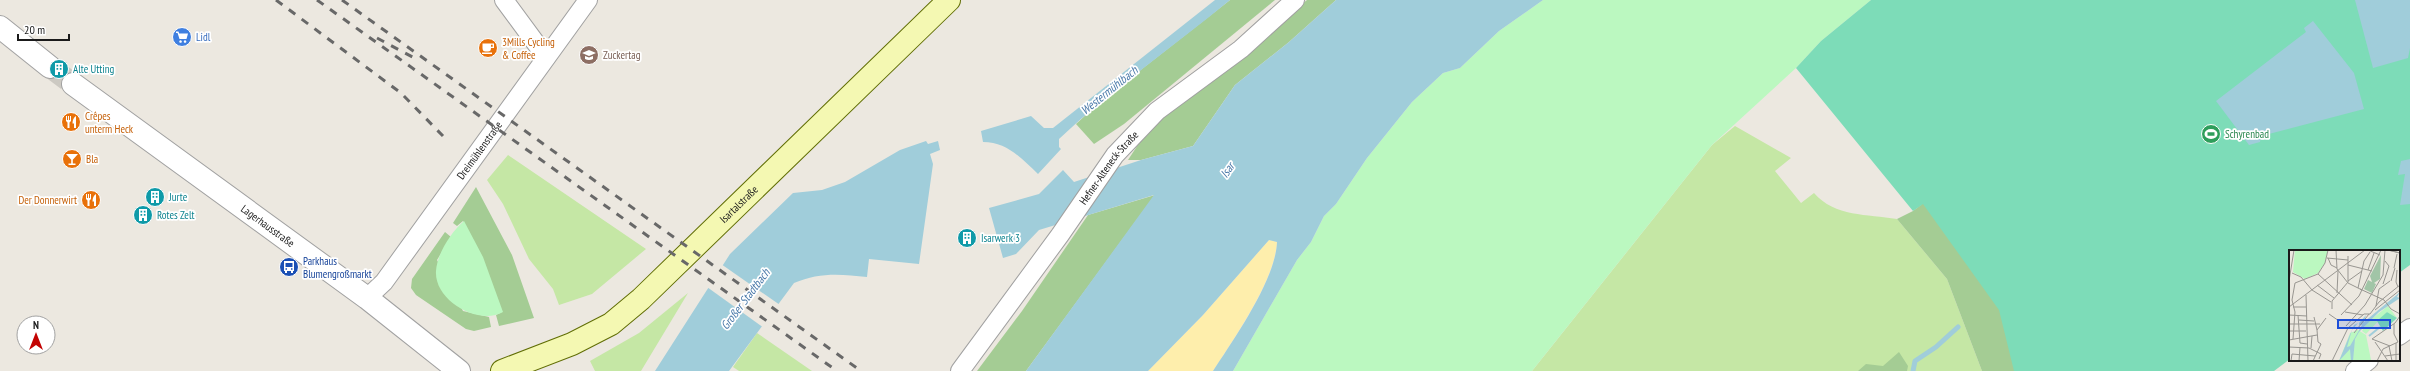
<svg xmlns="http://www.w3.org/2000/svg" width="2410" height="371" font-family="'PT Sans Narrow',sans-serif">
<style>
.grass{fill:#c5e7a5}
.forest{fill:#a4cc94}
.sand{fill:#feeeac}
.park{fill:#bbf8c0}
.pitch{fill:#7ddcb8}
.water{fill:#a0cdda}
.pier{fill:#ece8e0}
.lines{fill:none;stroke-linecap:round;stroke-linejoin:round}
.stream{stroke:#a0cdda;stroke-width:5}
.tertiary-tunnel{stroke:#ccc9c2;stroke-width:22;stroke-dasharray:22 11;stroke-linecap:butt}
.minor-casing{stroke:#a1a1a1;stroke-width:20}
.tertiary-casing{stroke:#a1a1a1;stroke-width:24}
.secondary-casing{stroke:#616e05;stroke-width:24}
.minor{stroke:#fff;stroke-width:18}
.tertiary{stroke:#fff;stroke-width:22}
.secondary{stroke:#f4f8b2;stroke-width:22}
.rail{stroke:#686868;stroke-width:3;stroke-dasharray:8 8;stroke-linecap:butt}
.labels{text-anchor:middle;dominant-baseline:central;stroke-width:3.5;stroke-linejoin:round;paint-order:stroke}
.shop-label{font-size:11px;fill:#366cbe;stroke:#fff;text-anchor:start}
.food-label{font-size:11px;fill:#c56008;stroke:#fff;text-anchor:start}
.education-label{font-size:11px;fill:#785e54;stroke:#fff;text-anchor:start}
.culture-label{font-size:11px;fill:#0d838f;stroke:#fff;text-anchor:start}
.leisure-label{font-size:11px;fill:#27864d;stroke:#fff;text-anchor:start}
.street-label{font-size:11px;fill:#1a1a1a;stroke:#fff}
.transit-label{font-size:11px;fill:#164399;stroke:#fff;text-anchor:start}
.water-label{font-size:12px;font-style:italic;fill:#4978a8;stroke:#fff}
.inset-river{fill:none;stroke:#a0cdda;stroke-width:2}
.inset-road{fill:none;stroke:#989691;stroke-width:1}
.view{fill:#1d4ed8;fill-opacity:0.15;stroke:#1d4ed8;stroke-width:2}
.inset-edge{fill:none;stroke:#1a1a1a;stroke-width:2}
</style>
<rect width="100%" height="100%" fill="#ece8e0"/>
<g class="grass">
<path d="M1735,126L1791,158L1775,171L1801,203L1814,193C1835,217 1867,214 1897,219L1947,279L1982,371H1532L1712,145Z"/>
<polygon points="508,155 646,249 592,294 559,305 553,289 529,259 503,204 487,180"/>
<polygon points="688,293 641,371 595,371 590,361 639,333"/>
<polygon points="757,333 812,371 739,371 733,367"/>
</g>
<g class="forest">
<polygon points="1230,0 1275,0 1124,124 1094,144 1076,124 1101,101"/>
<polygon points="1307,0 1336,0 1289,42 1235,85 1193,146 1141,160 1128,160 1147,131"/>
<polygon points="2102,66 2037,371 1982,371 1947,279 1897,219 1913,211"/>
<polygon points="476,187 512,255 534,318 499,326 496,315 502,312 463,221 457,226 453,223"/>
<polygon points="1155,195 1026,371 977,371 1022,311 1088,215"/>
<polygon points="445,232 451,237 437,260 463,311 489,317 491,327 474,331 466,329 416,295 411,288 412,279"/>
<polygon points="1899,352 1908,366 1907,371 1858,371 1866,364 1883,366"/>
</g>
<path class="sand" d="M1269,240L1277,242C1275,280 1234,338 1213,371H1148L1203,315Z"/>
<g class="park">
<polygon points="1543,0 1871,0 1821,41 1796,68 1712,145 1532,371 1233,371 1297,260 1311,242 1324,216 1336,204 1367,158 1412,102 1443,73 1460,68 1499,31"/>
<path d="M464,221L483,257L503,312C478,326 434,300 436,271C437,254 451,232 464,221Z"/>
</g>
<polygon class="pitch" points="1871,0 2410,0 2410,265 2399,273 2399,251 2290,251 2290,359 2274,371 2014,371 1999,310 1923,204 1913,211 1796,68 1821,41"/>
<g class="water">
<path d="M1215,0H1230C1173,47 1112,89 1059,139V147L1061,149L1038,174C1021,158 1007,142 983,142L981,131L1031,116L1044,128H1053Z"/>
<path d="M1336,0H1543L1499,31L1460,68L1443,73L1412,102L1367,158L1336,204L1324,216L1311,242L1297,260L1233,371H1213C1234,339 1276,279 1277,242L1269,240L1203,315L1148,371H1026L1154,195L1039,230L1016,254L1003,258L989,208L1039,194L1063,170L1074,182L1141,160L1193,146L1235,85L1289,42Z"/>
<polygon points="2355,0 2410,0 2410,48 2408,58 2373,68"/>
<polygon points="2313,21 2354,73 2364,109 2261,136 2260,142 2249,145 2216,101 2306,32 2304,28"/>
<path d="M926,141L928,144L938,141L940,150L930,154L933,164L919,264L869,259L867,277C841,274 819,272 794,283L729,371H655L730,254L793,193L822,190L845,182L900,150Z"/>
<polygon points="2410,159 2410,204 2400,205 2405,174 2398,175 2401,161"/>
</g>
<polygon class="pier" points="721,264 780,305 764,328 707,287"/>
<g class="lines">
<polyline class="stream" points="1913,371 1915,361 1936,347 1958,327"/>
<polyline class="tertiary-tunnel" points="50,67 73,84"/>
<g class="minor-casing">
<g id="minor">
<polyline points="504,0 546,57"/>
<path id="s1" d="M367,298L384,282L588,0"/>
<polyline points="2399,336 2410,328"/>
<path id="s2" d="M960,371L1060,235L1115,155L1157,111L1241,49L1295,0"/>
<polyline points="2355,371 2369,360"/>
</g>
</g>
<g class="tertiary-casing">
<g id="tertiary">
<polyline points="0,27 50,67"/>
<path id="s3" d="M73,84L367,298L459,371"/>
</g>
</g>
<g class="secondary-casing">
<g id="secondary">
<path id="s4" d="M502,371L572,344L611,324L641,299L949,0"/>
</g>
</g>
<use href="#minor" class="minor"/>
<use href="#tertiary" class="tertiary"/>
<use href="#secondary" class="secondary"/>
<g class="rail">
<polyline points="276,0 401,93 443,136"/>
<polyline points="317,0 837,371"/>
<polyline points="342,0 861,371"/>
<polyline points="377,38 418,60"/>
</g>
</g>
<defs>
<g id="supermarket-disc" transform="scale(1)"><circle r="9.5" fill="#3f7fe0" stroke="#fff"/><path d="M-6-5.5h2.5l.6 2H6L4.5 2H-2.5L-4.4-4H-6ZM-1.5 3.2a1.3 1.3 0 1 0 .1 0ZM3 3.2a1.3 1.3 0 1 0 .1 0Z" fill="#fff"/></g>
<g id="cafe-disc" transform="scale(1)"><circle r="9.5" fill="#e8710a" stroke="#fff"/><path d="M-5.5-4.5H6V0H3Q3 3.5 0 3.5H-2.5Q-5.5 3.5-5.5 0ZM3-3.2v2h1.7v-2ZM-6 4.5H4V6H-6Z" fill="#fff"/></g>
<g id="school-disc" transform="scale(1)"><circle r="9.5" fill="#8d6e63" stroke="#fff"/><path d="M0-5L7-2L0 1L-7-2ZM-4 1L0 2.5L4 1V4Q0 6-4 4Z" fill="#fff"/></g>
<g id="building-disc" transform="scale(1)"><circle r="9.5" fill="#0f9aa8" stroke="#fff"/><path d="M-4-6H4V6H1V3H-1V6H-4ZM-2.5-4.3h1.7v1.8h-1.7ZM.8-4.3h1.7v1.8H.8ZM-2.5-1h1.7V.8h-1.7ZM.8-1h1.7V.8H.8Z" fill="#fff"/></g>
<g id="restaurant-disc" transform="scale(1)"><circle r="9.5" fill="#e8710a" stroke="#fff"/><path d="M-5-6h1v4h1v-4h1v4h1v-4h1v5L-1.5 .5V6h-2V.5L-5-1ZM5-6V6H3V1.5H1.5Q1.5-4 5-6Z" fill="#fff"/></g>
<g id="stadium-disc" transform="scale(1)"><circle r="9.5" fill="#2e9e5b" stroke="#fff"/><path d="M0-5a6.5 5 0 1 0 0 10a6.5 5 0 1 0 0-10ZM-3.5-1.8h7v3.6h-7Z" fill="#fff"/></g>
<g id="bar-disc" transform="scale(1)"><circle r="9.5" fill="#e8710a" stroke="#fff"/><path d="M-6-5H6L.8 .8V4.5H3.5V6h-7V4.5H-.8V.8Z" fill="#fff"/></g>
<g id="bus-disc" transform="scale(1)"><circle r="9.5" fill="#1a4fb4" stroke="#fff"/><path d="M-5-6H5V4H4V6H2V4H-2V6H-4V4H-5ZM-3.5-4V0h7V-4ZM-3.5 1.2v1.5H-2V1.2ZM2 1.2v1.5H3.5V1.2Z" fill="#fff"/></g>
</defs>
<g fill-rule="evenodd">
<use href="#supermarket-disc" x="182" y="37"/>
<use href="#cafe-disc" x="488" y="48"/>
<use href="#school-disc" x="589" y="55"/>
<use href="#building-disc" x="59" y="69"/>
<use href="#restaurant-disc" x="71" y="122"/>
<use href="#stadium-disc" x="2211" y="134"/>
<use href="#bar-disc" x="72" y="159"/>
<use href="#building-disc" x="155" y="197"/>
<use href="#restaurant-disc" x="91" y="200"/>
<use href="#building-disc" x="143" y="215"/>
<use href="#building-disc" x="967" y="238"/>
<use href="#bus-disc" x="289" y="267"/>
</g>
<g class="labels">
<g class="shop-label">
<text x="196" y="37">Lidl</text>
</g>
<g class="food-label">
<text x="502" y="42">3Mills Cycling<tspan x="502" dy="13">&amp; Coffee</tspan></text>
<text x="85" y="116">Crêpes<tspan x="85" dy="13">unterm Heck</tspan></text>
<text x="86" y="159">Bla</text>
<text x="77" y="200" text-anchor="end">Der Donnerwirt</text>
</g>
<g class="education-label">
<text x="603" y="55">Zuckertag</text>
</g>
<g class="culture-label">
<text x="73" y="69">Alte Utting</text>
<text x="169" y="197">Jurte</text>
<text x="157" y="215">Rotes Zelt</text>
<text x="981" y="238">Isarwerk 3</text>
</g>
<g class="leisure-label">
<text x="2225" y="134">Schyrenbad</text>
</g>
<g class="street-label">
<text stroke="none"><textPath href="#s1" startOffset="186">Dreimühlenstraße</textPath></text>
<text stroke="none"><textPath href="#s2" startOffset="252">Hefner-Alteneck-Straße</textPath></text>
<text stroke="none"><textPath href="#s4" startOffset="294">Isartalstraße</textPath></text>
<text stroke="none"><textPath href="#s3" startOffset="241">Lagerhausstraße</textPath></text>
</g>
<g class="transit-label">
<text x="303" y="261">Parkhaus<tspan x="303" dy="13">Blumengroßmarkt</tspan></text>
</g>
<g class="water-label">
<text transform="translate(1109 90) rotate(-39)">Westermühlbach</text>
<text transform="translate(1227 170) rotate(-55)">Isar</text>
<text transform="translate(745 299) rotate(-53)">Großer Stadtbach</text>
</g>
</g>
<g transform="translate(2289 250)">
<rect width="111" height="111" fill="#ece8e0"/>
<path d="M92,5L91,29L85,33L87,34L83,43L75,39L79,30L83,32L81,26Z" fill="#a1c5a7"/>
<path d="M6,0H39L36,13L29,23L16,29L4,22ZM99,56L108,68L98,62L77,84L73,81L79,72ZM69,80L77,85L82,110L87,111H50L61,83Z" fill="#bbf8c0"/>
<path d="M98,62L108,68L94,81L88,71Z" fill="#7ddcb8"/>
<path d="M111,42L108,47L111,48L90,62L70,82L66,89L64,111H62L61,99L50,111L65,75L69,73L63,80L58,97L61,96L73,75H70V73L77,65L75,72Z" fill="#a0cdda"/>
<path class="inset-river" d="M80,86L91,77"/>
<path class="inset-road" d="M47,0L48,19L59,33L73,40M79,0L91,5M99,0L111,3M99,0L111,3M38,8L59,10M39,8L42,15L48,18M59,15L83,21M105,18L108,4M79,20L85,3M108,20L107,32L109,37M3,23L12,27L23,40M29,24L63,55M0,31L5,0M59,31L73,21M102,31L106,18M94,34L100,16L96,11M28,35L45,48M69,38L75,11L81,2M71,39L95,50L102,59L111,64M23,40L42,52M48,43L49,21M17,45L19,111M87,56L90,39L101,31M0,57L76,0M4,57H17M43,59V51L59,32V6M86,60L111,40M56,62L74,65M40,64L50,71M0,65L18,66M9,65L11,93L18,94M52,65L70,46L92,0M25,67L28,80M10,70L25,71M0,74H31M57,76L76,55L94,25L96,0M0,81H17M65,83L80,64M4,89L6,62L3,50L6,33L29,24L36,13L39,0M0,90L28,85M86,92L99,111M107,93V111M100,96L103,111M101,96L83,89L106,73L111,66M0,97L20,98L32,104L30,109M22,98L23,86M96,106L111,104M2,111L3,104L26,106M10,111L11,97M24,111L32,94L29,92L28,80L37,68M43,111L59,78L75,64H81L90,52L111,35M88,111L94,99L109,92L105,84V74"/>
<path class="view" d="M49,70H101V78H49Z"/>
<rect width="111" height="111" class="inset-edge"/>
</g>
<g transform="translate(36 335)"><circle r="19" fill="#ffffff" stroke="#a3a3a3"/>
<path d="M0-3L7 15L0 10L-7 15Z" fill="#c30302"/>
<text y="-6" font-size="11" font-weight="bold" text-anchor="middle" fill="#1a1a1a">N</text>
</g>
<path d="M18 34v6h51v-6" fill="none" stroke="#1a1a1a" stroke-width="2"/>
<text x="24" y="34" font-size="12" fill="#1a1a1a" stroke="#ffffff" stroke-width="3" paint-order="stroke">20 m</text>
</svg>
